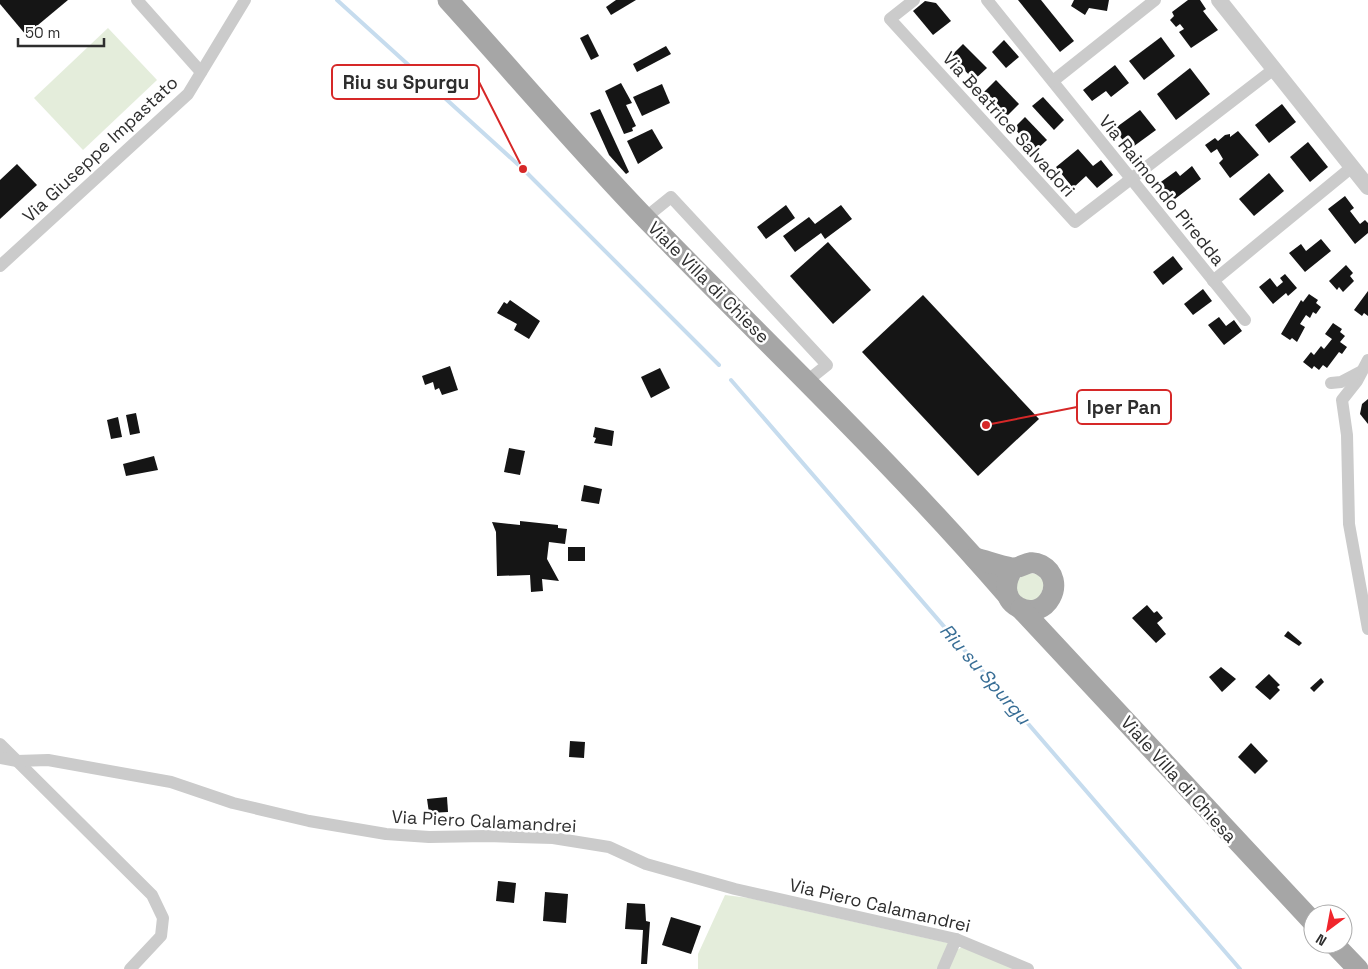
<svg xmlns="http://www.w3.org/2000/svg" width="1368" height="969" font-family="'Space Grotesk',sans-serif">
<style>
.green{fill:#e4eddb}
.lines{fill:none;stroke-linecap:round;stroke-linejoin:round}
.stream{stroke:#c6dcee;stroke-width:4}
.building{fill:#151515}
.minor{stroke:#cbcbcb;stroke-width:12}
.tertiary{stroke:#cbcbcb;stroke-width:16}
.primary{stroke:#a6a6a6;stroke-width:21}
.labels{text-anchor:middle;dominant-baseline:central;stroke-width:5;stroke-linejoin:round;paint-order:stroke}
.street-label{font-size:18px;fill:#2e2e2e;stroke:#fff}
.water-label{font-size:19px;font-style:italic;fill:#376d95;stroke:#fff}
.leader{fill:none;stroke:#d62828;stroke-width:2}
.callout-dot{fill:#d62828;stroke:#fff;stroke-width:2}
.callout{fill:#fff;stroke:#d62828;stroke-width:2}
.callout-label{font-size:19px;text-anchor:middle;font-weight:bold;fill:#2e2e2e}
</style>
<rect width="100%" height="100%" fill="#fff"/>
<g class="green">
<polygon points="108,28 157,80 83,150 34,98"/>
<polygon points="1025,573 1037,574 1045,583 1039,599 1027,601 1017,594 1016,582"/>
<polygon points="725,895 749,898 948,943 939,969 698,969 698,954"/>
<polygon points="962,947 1015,969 947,969 957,950"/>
</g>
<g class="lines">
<g class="stream">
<polyline points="337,0 523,169 719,365"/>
<polyline points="731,380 1240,969"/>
</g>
</g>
<g class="building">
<polygon points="0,0 68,0 26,35 0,4"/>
<polygon points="616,0 636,0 611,15 606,7"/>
<polygon points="1018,0 1041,0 1074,41 1060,52"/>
<polygon points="1074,0 1109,0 1107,11 1089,8 1085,15 1071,6"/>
<polygon points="1188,0 1200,0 1206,9 1203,11 1218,30 1191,48 1179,32 1184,29 1180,24 1176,27 1170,20 1174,16 1172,12"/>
<polygon points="925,1 936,3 951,21 933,35 913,11"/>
<polygon points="588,34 599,56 591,60 580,38"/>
<polygon points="1161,37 1175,56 1144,80 1129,61"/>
<polygon points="1004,40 1019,57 1006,68 992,52"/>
<polygon points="963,44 987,68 974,80 951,56"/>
<polygon points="666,46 671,54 637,72 633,64"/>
<polygon points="1115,65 1129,83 1111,97 1106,91 1092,101 1083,90"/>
<polygon points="1190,68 1210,94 1176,120 1157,94"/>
<polygon points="996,80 1019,104 1006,117 983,93"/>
<polygon points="621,83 632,103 626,105 636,126 632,128 633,131 624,134 605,91"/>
<polygon points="662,84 670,103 642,116 633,97"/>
<polygon points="1043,97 1064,120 1054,130 1032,106"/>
<polygon points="1282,104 1296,122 1269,143 1255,125"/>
<polygon points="600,109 629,172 626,174 609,155 590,113"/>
<polygon points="1140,110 1156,130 1130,149 1114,129"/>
<polygon points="1025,117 1047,140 1035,151 1014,128"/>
<polygon points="652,129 663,148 638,164 627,141"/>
<polygon points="1238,131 1259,155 1230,178 1219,163 1223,159 1217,149 1211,153 1205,145 1215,138 1218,141 1225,135 1230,134 1230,137"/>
<polygon points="1308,142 1328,167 1310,182 1290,157"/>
<polygon points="1078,149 1093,166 1101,160 1113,175 1097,188 1086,176 1073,188 1056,167"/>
<polygon points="17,164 37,185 0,219 0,180"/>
<polygon points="1192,166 1201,179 1171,202 1158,184 1176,171 1180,176"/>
<polygon points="1269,173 1284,191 1254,216 1239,199"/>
<polygon points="1345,196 1354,208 1350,211 1360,224 1365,220 1368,223 1368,233 1355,244 1328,209"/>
<polygon points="786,205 795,218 766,239 757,227"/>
<polygon points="841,205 852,219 825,239 821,233 795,252 783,236 809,217 815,224"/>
<polygon points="1321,239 1331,251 1305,272 1289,253 1301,244 1306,251"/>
<polygon points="828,242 871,290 833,324 790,276"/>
<polygon points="1173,256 1183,269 1163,285 1153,272"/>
<polygon points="1346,265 1353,273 1350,276 1354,281 1343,292 1339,287 1337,290 1329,281"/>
<polygon points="1285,274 1297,288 1288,296 1286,293 1273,304 1259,287 1270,278 1277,287 1283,282 1280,278"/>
<polygon points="1203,289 1212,301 1193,315 1184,304"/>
<polygon points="1368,291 1368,316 1364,313 1362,316 1354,310"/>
<polygon points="1309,294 1318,300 1316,303 1321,307 1316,314 1313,312 1310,318 1306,315 1300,324 1305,327 1297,342 1292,338 1290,340 1281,334 1301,300 1303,302"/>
<polygon points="923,295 1039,419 978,476 862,352"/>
<polygon points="510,300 540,321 529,339 514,330 517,324 497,313 504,302 507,304"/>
<polygon points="1219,317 1226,326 1234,320 1242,331 1224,345 1208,325"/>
<polygon points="1333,323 1342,329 1340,332 1345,336 1340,342 1347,347 1342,354 1339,352 1327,368 1323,365 1319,370 1314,366 1312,369 1303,362 1311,352 1314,355 1321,346 1324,349 1332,339 1325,334"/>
<polygon points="450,366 458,390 442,395 439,388 435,390 433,382 425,385 422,376"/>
<polygon points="660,368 670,388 651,398 641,377"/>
<polygon points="1368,399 1368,424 1360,414 1362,404"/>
<polygon points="136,413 140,433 130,435 126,415"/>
<polygon points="118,417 122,437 111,439 107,420"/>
<polygon points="595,427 614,431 612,446 594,443 596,438 593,437"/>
<polygon points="509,448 525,451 520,475 504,472"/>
<polygon points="154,456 158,470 126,476 123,464"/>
<polygon points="584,485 602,489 599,504 581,501"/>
<polygon points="520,521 558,525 558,528 567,529 565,544 549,542 547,559 559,581 542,579 543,591 531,592 530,575 497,576 496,532 492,522 520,525"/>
<rect x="568" y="547" width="17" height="14"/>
<polygon points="1147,605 1154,613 1157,611 1163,618 1157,623 1166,634 1156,643 1132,618"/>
<polygon points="1288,631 1302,643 1299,646 1284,636"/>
<polygon points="1221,667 1236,679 1222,692 1209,677"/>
<polygon points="1269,674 1280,685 1277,687 1280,690 1270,700 1255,687"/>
<polygon points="1321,678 1324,682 1314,692 1310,688"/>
<polygon points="570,741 585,742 584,758 569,757"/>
<polygon points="1251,743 1268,761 1255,774 1238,757"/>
<polygon points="447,797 448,812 429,813 427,799"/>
<polygon points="498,881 516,883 514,903 496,901"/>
<polygon points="545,892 568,894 566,923 543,921"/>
<polygon points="627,903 645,904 646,921 650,922 647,964 641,964 643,930 625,929"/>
<polygon points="671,917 701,926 691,954 662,945"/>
</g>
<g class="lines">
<g class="minor">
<polyline points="137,0 201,72"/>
<polyline points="914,0 890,19 1075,222 1274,69"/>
<polyline points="987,0 1245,320"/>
<polyline points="1053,81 1155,0"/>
<polyline points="645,218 671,197 827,365 807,381"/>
<polyline points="0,266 188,94 245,0"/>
<polyline points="1213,281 1352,167"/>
<polyline points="1368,360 1357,381 1342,400 1347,435 1349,524 1368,629"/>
<polyline points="1331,383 1341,382 1360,372"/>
<polyline points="0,744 152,895 163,918 161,936 130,969"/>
<polyline points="0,758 17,761 48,760 171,782 233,803 309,821 386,834 429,837 487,836 553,838 609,847 646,864 735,889 956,939 1028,969"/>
<polyline points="943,969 956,939"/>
</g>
<polyline class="tertiary" points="1219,0 1368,187"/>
<g class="primary">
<path d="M448,0C516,75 582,153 652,225C771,348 896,466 1008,596"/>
<path d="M975,558C987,561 1000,566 1012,568C1022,569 1028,558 1041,565C1069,580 1046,623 1018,607C1003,599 1004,580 1014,568"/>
<polyline points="1021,609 1313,922"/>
<polyline points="1334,944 1358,969"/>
</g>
</g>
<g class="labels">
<g class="street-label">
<text transform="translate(1009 124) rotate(48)">Via Beatrice Salvadori</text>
<text transform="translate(100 149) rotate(-43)">Via Giuseppe Impastato</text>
<text transform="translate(1162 190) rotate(51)">Via Raimondo Piredda</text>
<text transform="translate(709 282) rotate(45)">Viale Villa di Chiese</text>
<text transform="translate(1179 779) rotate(48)">Viale Villa di Chiesa</text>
<text transform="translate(484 821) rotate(3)">Via Piero Calamandrei</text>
<text transform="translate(880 905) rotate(13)">Via Piero Calamandrei</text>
</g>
<g class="water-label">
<text transform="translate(985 674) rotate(49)">Riu su Spurgu</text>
</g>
</g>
<path class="leader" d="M523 169L479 82M986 425L1077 407"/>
<g class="callout-dot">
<circle cx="523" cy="169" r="5"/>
<circle cx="986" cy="425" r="5"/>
</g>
<g class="callout">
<rect x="332" y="65" width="147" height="34" rx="5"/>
<rect x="1077" y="390" width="94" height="34" rx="5"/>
</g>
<g class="callout-label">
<text x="406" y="89">Riu su Spurgu</text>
<text x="1124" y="414">Iper Pan</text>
</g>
<g transform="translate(1328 929) rotate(212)"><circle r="24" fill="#ffffff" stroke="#ababab"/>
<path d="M0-4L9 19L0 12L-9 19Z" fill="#f0252c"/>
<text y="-8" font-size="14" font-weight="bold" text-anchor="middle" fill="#2e2e2e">N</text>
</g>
<path d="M18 38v8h86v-8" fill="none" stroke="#2e2e2e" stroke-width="2.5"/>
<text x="25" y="38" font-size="15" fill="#2e2e2e" stroke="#ffffff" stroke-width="4" paint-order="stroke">50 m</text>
</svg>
